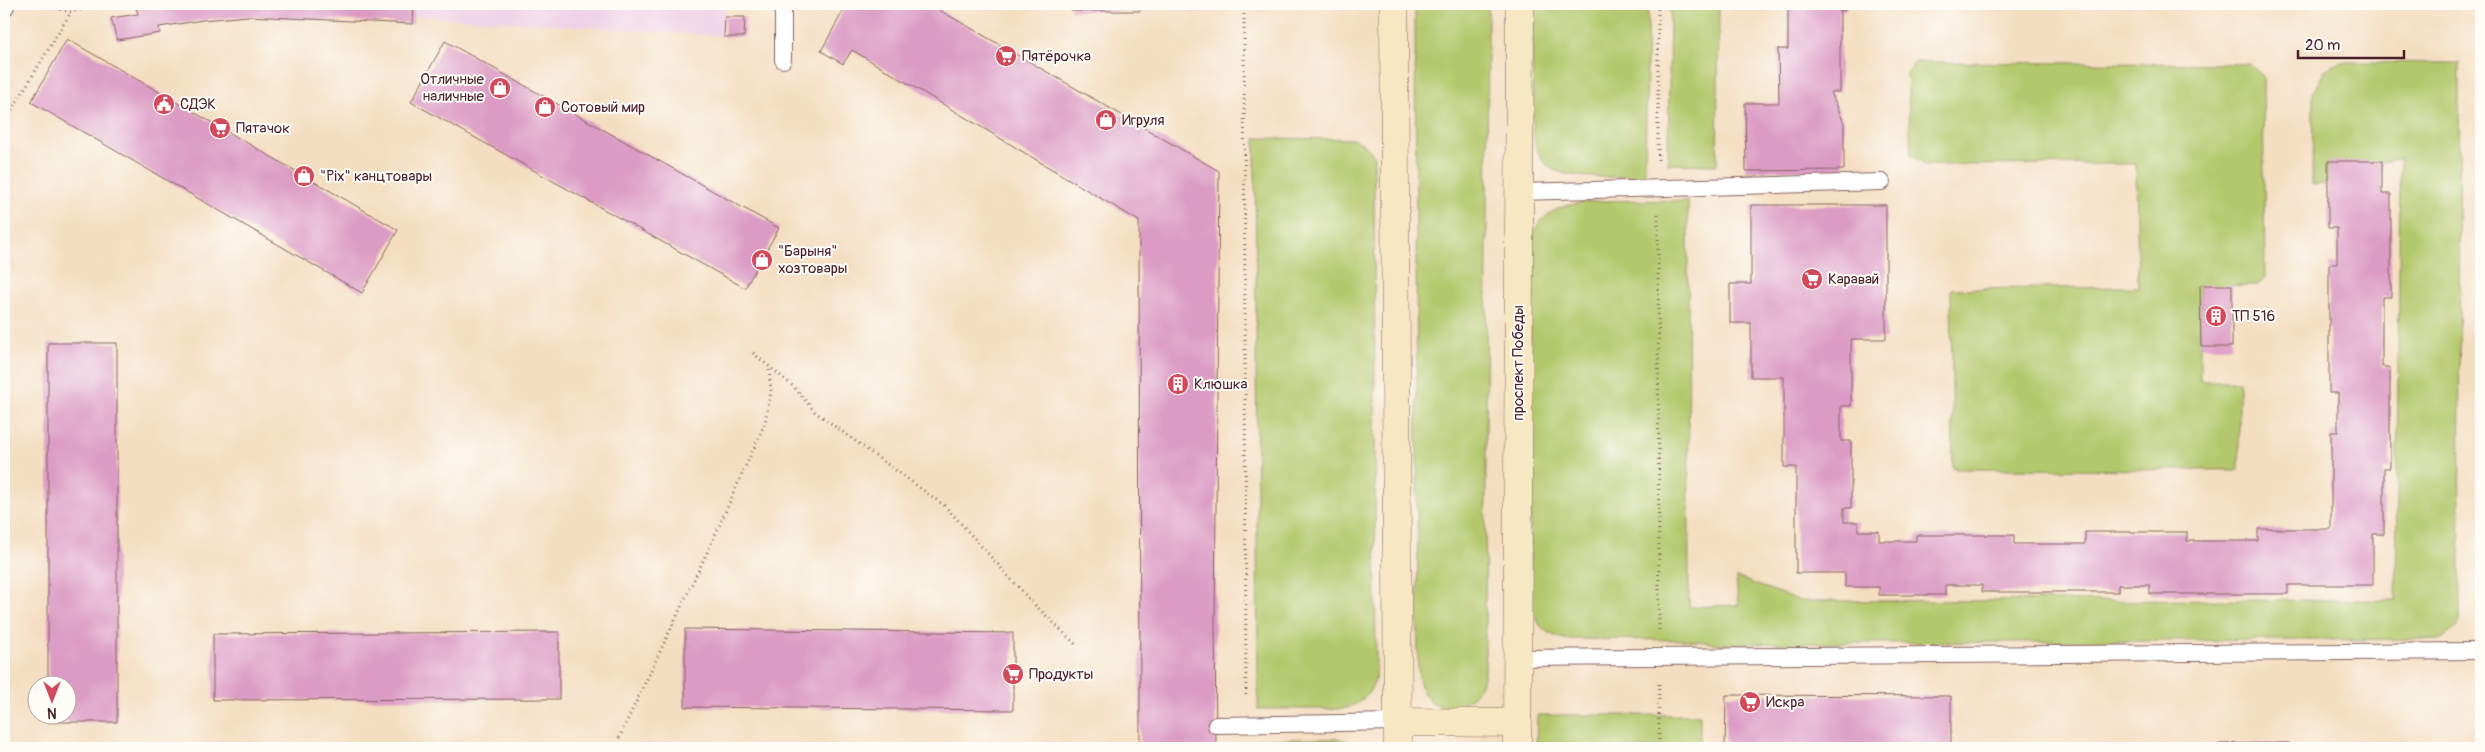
<svg xmlns="http://www.w3.org/2000/svg" width="2485" height="752" font-family="Pangolin,sans-serif">
<style>
.built{fill:#efd0e5}
.green{fill:#b3c86c;stroke:#7e744c}
.building{fill:#dc9bc4}
.lines{fill:none;stroke-linecap:round;stroke-linejoin:round}
.lane-casing{stroke:#866260;stroke-width:18}
.secondary-casing{stroke:#866260;stroke-width:29}
.path{stroke:#866260;stroke-width:3;stroke-dasharray:1 4;stroke-linecap:butt}
.lane{stroke:#fff;stroke-width:16}
.secondary{stroke:#f7e8c3;stroke-width:28}
.labels{text-anchor:middle;dominant-baseline:central;stroke-width:4;stroke-linejoin:round;paint-order:stroke}
.poi-label{font-size:15px;fill:#4a1f2b;stroke:#fdfcf7;text-anchor:start}
.street-label{font-size:15px;fill:#4a1f2b;stroke:#fdfcf7}
</style>
<rect width="100%" height="100%" fill="#fdfcf7"/>
<filter id="ink" filterUnits="userSpaceOnUse"><feTurbulence type="fractalNoise" baseFrequency=".02" numOctaves="2"/><feDisplacementMap in="SourceGraphic" scale="10" xChannelSelector="R" yChannelSelector="G"/><feConvolveMatrix kernelMatrix="1 2 1 2 8 2 1 2 1" color-interpolation-filters="sRGB"/></filter>
<filter id="wash" filterUnits="userSpaceOnUse"><feTurbulence type="fractalNoise" baseFrequency=".0096" numOctaves="4" result="noise"/><feDisplacementMap in="SourceGraphic" scale="20" xChannelSelector="R" yChannelSelector="G"/><feGaussianBlur stdDeviation="1.12" result="paint"/><feColorMatrix in="noise" values="0 0 0 0 0 0 0 0 0 0 0 0 0 0 0 0 0 1.4 0 .05"/><feComposite in="paint" operator="in"/></filter>
<g filter="url(#wash)">
<rect width="100%" height="100%" fill="#f4dec1"/>
<polygon class="built" points="234,4 727,4 721,36"/>
<g class="green">
<path d="M1415,4H1488L1485,671C1483,697 1451,720 1428,699C1420,692 1419,677 1418,666Z"/>
<path d="M1532,4H1648L1645,176C1622,176 1566,182 1548,166C1538,157 1534,143 1533,130Z"/>
<polygon points="1670,4 1719,4 1717,165 1668,164"/>
<polygon points="1916,62 2250,64 2263,76 2265,277 2258,285 2200,286 2200,381 2239,381 2239,470 1953,469 1951,289 2138,287 2136,164 1926,165 1911,155 1907,72"/>
<path d="M2340,62L2459,63L2460,624L2442,639L1720,644L1689,640L1565,639C1542,634 1536,623 1530,601L1531,234C1539,223 1547,213 1560,208C1587,197 1656,201 1688,201L1689,607L1738,605L1736,577L1801,601L2396,600L2400,159C2368,161 2345,185 2312,185L2313,92L2325,70Z"/>
<path d="M1255,138L1355,139L1366,146L1374,155L1376,677C1371,694 1361,704 1343,709H1258Z"/>
<polygon points="1537,715 1700,715 1700,748 1536,748"/>
<polygon points="1257,739 1340,739 1349,742 1357,748 1257,748"/>
</g>
<g id="blocks">
<g class="building">
<polygon points="167,4 414,4 413,24 248,16 203,20 159,27 160,33 117,40 111,18 138,14 136,8"/>
<polygon points="847,4 929,4 1219,171 1215,621 1216,748 1140,748 1139,221 852,50 843,64 821,51"/>
<polygon points="1071,4 1141,4 1140,11 1071,11"/>
<polygon points="1788,4 1846,4 1846,10 1840,11 1840,92 1831,92 1844,123 1844,170 1746,171 1745,103 1779,103 1778,49 1788,49"/>
<polygon points="725,17 745,17 744,37 724,37"/>
<polygon points="67,39 398,230 362,293 31,102"/>
<polygon points="445,41 779,228 745,288 411,102"/>
<polygon points="2328,161 2382,161 2382,194 2391,194 2391,297 2382,297 2382,367 2390,367 2390,468 2384,468 2384,534 2373,534 2373,585 2288,585 2288,594 2150,594 2150,585 2118,585 2118,592 1982,592 1982,585 1945,585 1945,595 1879,595 1879,587 1845,587 1845,573 1796,573 1796,467 1784,467 1784,377 1751,377 1751,323 1730,323 1730,284 1751,284 1751,205 1886,205 1886,339 1851,339 1851,406 1841,406 1841,441 1851,441 1851,508 1844,508 1844,522 1858,522 1858,531 1879,531 1879,541 1916,541 1916,535 2014,535 2014,544 2085,544 2085,532 2187,532 2187,541 2258,541 2258,529 2331,529 2331,432 2338,432 2338,393 2329,393 2329,264 2337,264 2337,228 2328,228"/>
<polygon points="2200,285 2232,285 2232,347 2201,347"/>
<polygon points="48,343 117,343 117,722 48,722 48,714 68,714 68,684 48,684"/>
<polygon points="685,629 1013,633 1013,710 685,707"/>
<polygon points="559,632 559,699 213,700 213,634"/>
<polygon points="1726,695 1951,696 1951,748 1725,748"/>
<polygon points="2289,743 2289,748 2219,748 2219,744"/>
</g>
</g>
</g>
<g filter="url(#ink)">
<use href="#blocks" fill-opacity="0" stroke="#866260" stroke-width="1"/>
<g class="lines">
<g class="lane-casing">
<g id="lane">
<polyline points="4,9 7,4"/>
<polyline points="783,60 783,4"/>
<polyline points="1519,192 1882,182"/>
<polyline points="1518,658 2481,651"/>
<polyline points="1216,725 1398,722"/>
</g>
</g>
<g class="secondary-casing">
<g id="secondary">
<polyline points="1394,4 1398,748"/>
<polyline points="1398,722 1518,723"/>
<polyline points="1517,748 1520,4"/>
</g>
</g>
<g class="path">
<polyline points="41,4 71,12 106,4"/>
<polyline points="1244,4 1246,698"/>
<polyline points="1658,4 1658,163"/>
<polyline points="4,123 71,12"/>
<polyline points="1658,214 1659,630"/>
<polyline points="753,353 794,387 815,412 945,506 1031,601 1075,644"/>
<polyline points="1659,684 1659,748"/>
<polyline points="619,738 711,544 765,423 771,391 769,367"/>
</g>
<use href="#lane" class="lane"/>
<use href="#secondary" class="secondary"/>
</g>
</g>
<defs>
<g id="supermarket-disc" transform="scale(1.125)"><circle r="9.5" fill="#d1495b" stroke="#fdfcf7"/><path d="M-6-5.5h2.5l.6 2H6L4.5 2H-2.5L-4.4-4H-6ZM-1.5 3.2a1.3 1.3 0 1 0 .1 0ZM3 3.2a1.3 1.3 0 1 0 .1 0Z" fill="#fff"/></g>
<g id="shop-disc" transform="scale(1.125)"><circle r="9.5" fill="#d1495b" stroke="#fdfcf7"/><path d="M-5-2.5h2.3a2.7 3.5 0 0 1 5.4 0H5L5.5 6h-11ZM-1.5-2.5h3a1.5 2.3 0 0 0-3 0Z" fill="#fff"/></g>
<g id="civic-disc" transform="scale(1.125)"><circle r="9.5" fill="#d1495b" stroke="#fdfcf7"/><path d="M-.6-6.5H3V-4.5H.6V-3L4-1V1h2V6H-6V1h2V-1L-.6-3ZM-1.2 2.5V6h2.4V2.5Z" fill="#fff"/></g>
<g id="building-disc" transform="scale(1.125)"><circle r="9.5" fill="#d1495b" stroke="#fdfcf7"/><path d="M-4-6H4V6H1V3H-1V6H-4ZM-2.5-4.3h1.7v1.8h-1.7ZM.8-4.3h1.7v1.8H.8ZM-2.5-1h1.7V.8h-1.7ZM.8-1h1.7V.8H.8Z" fill="#fff"/></g>
</defs>
<g fill-rule="evenodd">
<use href="#supermarket-disc" x="1006" y="56"/>
<use href="#shop-disc" x="500" y="88"/>
<use href="#civic-disc" x="164" y="104"/>
<use href="#shop-disc" x="545" y="107"/>
<use href="#shop-disc" x="1106" y="120"/>
<use href="#supermarket-disc" x="220" y="128"/>
<use href="#shop-disc" x="304" y="176"/>
<use href="#shop-disc" x="762" y="260"/>
<use href="#supermarket-disc" x="1812" y="279"/>
<use href="#building-disc" x="2216" y="316"/>
<use href="#building-disc" x="1178" y="384"/>
<use href="#supermarket-disc" x="1013" y="674"/>
<use href="#supermarket-disc" x="1750" y="702"/>
</g>
<g class="labels">
<g class="poi-label">
<text x="1022" y="56">Пятёрочка</text>
<text x="484" y="79" text-anchor="end">Отличные<tspan x="484" dy="17">наличные</tspan></text>
<text x="180" y="104">СДЭК</text>
<text x="561" y="107">Сотовый мир</text>
<text x="1122" y="120">Игруля</text>
<text x="236" y="128">Пятачок</text>
<text x="320" y="176">"Pix" канцтовары</text>
<text x="778" y="251">"Барыня"<tspan x="778" dy="17">хозтовары</tspan></text>
<text x="1828" y="279">Каравай</text>
<text x="2232" y="316">ТП 516</text>
<text x="1194" y="384">Клюшка</text>
<text x="1029" y="674">Продукты</text>
<text x="1766" y="702">Искра</text>
</g>
<g class="street-label">
<text transform="translate(1518 363) rotate(-90)">проспект Победы</text>
</g>
</g>
<rect width="2485" height="752" fill="none" stroke="#fdfcf7" stroke-width="20"/>
<g transform="translate(52 700) rotate(180)"><circle r="24" fill="#fdfcf7" stroke="#b5a4a5"/>
<path d="M0-4L9 19L0 12L-9 19Z" fill="#d1495b"/>
<text y="-8" font-size="14" font-weight="bold" text-anchor="middle" fill="#4a1f2b">N</text>
</g>
<path d="M2298 50v8h106v-8" fill="none" stroke="#4a1f2b" stroke-width="2.5"/>
<text x="2305" y="50" font-size="15" fill="#4a1f2b" stroke="#fdfcf7" stroke-width="4" paint-order="stroke">20 m</text>
</svg>
